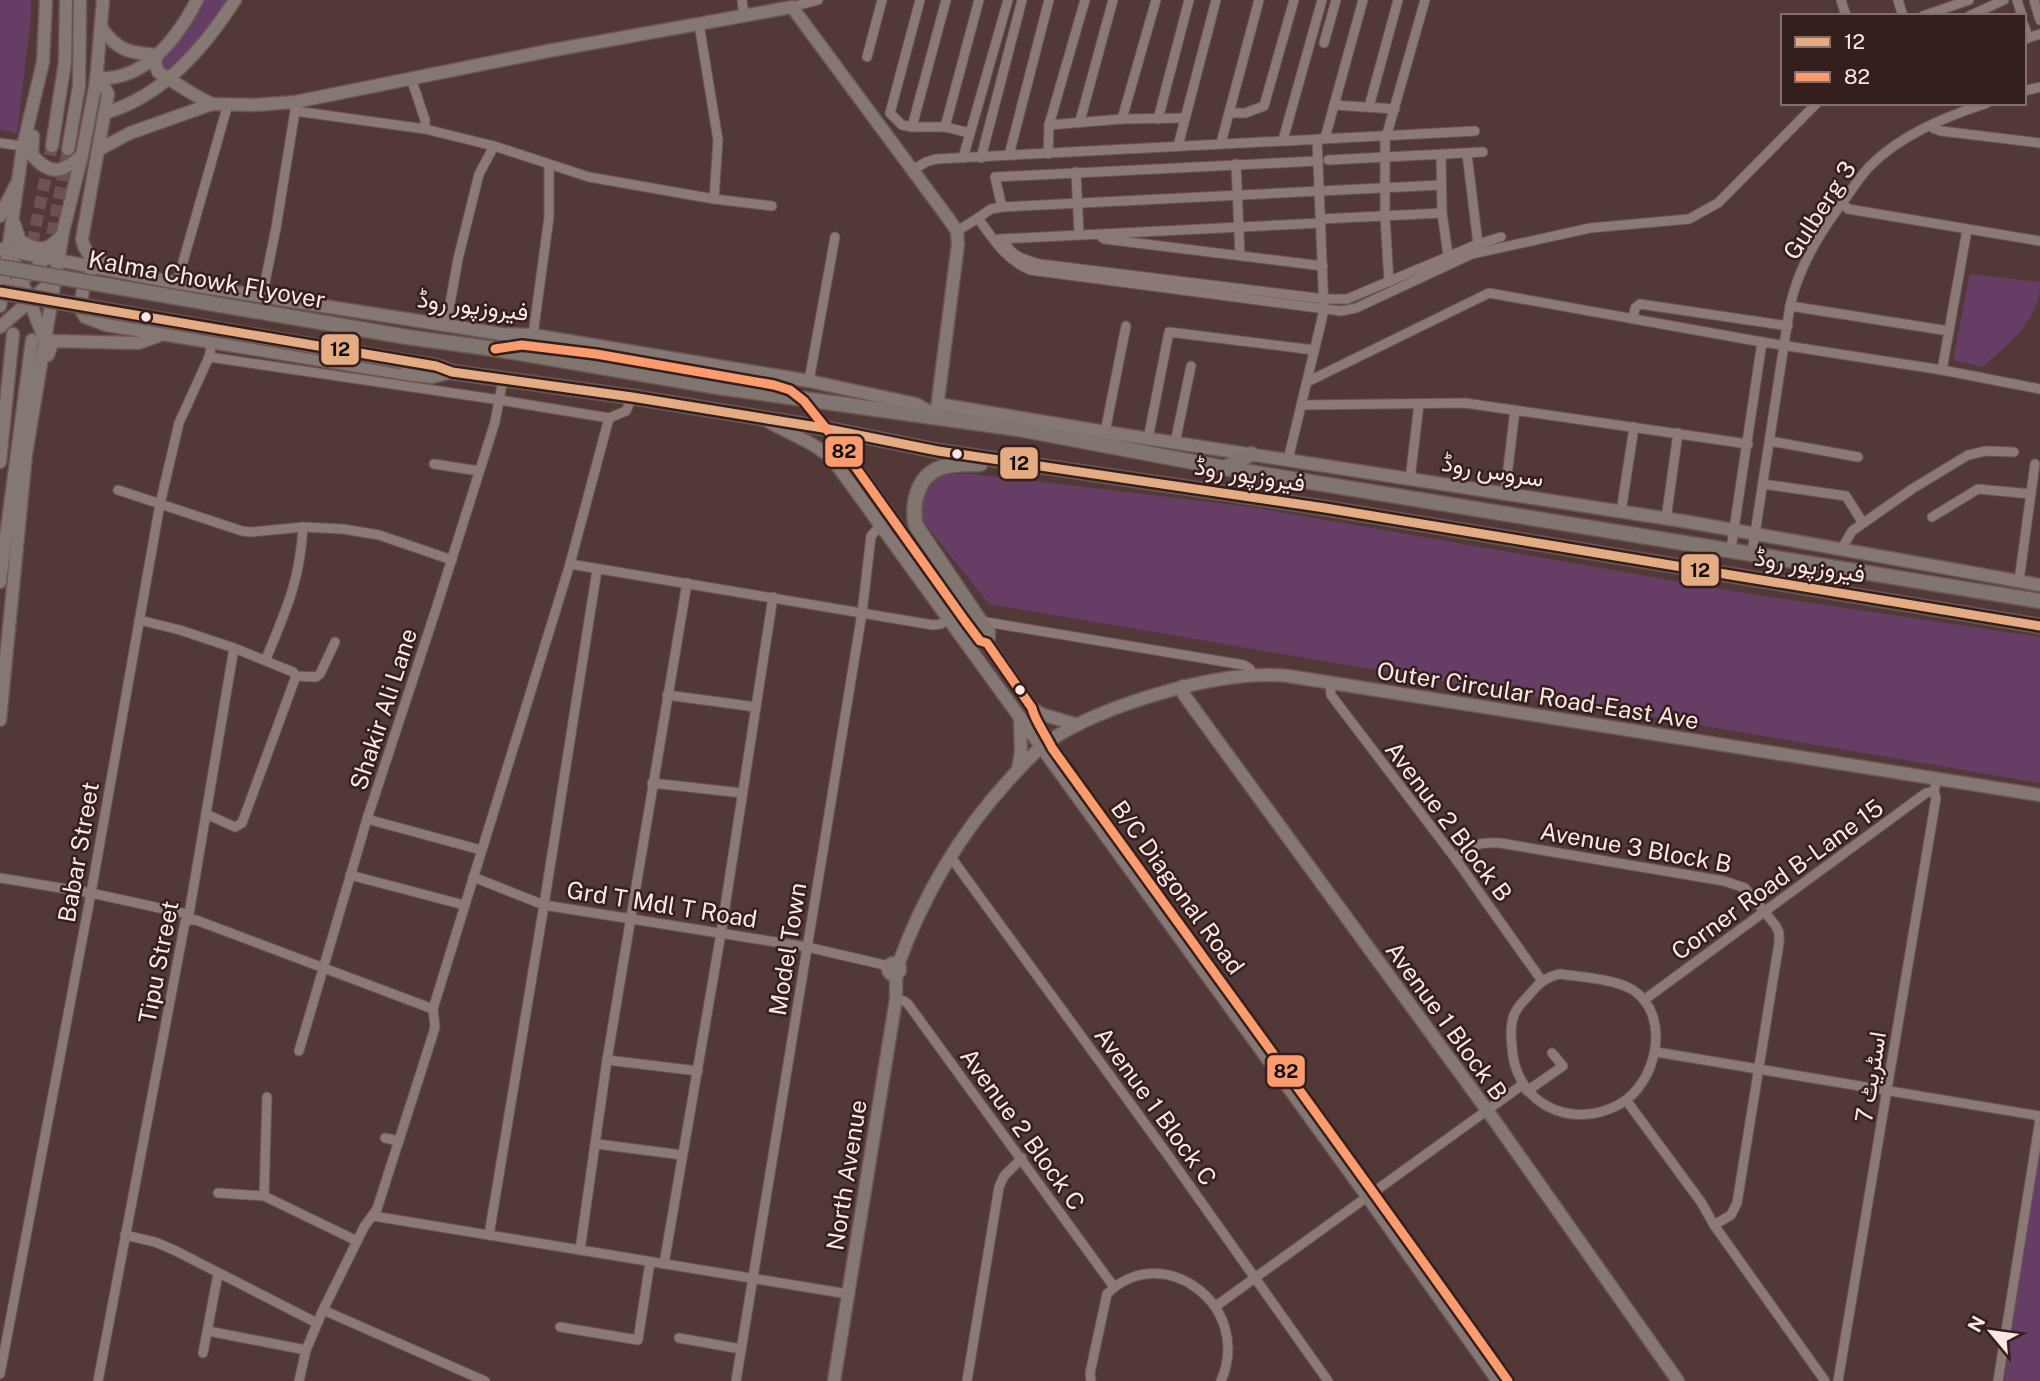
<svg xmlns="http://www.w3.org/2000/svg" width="2040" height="1381" font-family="'Public Sans',Vazirmatn,sans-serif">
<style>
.green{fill:#663d65}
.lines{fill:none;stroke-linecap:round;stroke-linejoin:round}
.secondary-tunnel{stroke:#6c5352;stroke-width:12;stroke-dasharray:12 6;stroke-linecap:butt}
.street-casing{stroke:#6a5654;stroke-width:11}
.secondary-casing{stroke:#6a5654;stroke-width:15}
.primary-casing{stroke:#6a5654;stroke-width:17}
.street{stroke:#8b7877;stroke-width:9}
.secondary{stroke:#857774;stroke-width:12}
.primary{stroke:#80766f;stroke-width:14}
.primary-bridge-casing{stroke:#6a5654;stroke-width:17;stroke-linecap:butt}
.primary-bridge{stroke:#80766f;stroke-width:14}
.bus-1-casing{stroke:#341f1d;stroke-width:14}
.bus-2-casing{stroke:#341f1d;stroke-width:14}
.bus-1{stroke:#e5ac83;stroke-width:9}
.bus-2{stroke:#fc9b6d;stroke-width:9}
.bus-dot{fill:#fde6e3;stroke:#341f1d;stroke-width:2.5}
.labels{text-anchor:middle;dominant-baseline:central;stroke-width:5;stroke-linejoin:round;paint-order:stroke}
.street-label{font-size:24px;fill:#fde6e3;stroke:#341f1d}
.line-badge{stroke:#341f1d;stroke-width:2.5}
.pale-badge-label{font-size:19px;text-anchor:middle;font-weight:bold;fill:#111}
</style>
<rect width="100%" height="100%" fill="#523938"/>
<g class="green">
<polygon points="0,0 31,0 31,16 17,134 0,129"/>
<polygon points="197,0 235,0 184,64 160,74 157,55"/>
<path d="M1970,274L2040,282C2040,321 2009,343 1983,367L1953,360Z"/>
<polygon points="939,474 970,474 1019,479 1251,507 1744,593 2040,637 2040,783 989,604 922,520 918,503"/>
<polygon points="2040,1141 2040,1381 2004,1381"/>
</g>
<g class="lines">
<g class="secondary-tunnel">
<polyline points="49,252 68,149"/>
<polyline points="25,279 52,146"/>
<path d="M729,376C746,380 766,381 783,387C809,396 827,430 844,451"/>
</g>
<g class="street-casing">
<g id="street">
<polyline points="742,0 744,16"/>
<polyline points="920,0 890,113 902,125 912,127 945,127 970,133"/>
<polyline points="1841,0 1846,16"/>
<polyline points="1898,0 1903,16"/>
<polyline points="2017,0 2022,16"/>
<polyline points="2034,0 2040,20"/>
<polyline points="792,7 818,0"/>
<polyline points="1923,16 1969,0"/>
<polyline points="1969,16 2004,0"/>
<polyline points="699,24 718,140 714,199"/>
<polyline points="2024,25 2028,38"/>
<polyline points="2024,39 2040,34"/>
<polyline points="1324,43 1336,0"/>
<polyline points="867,57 882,0"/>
<polyline points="411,78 425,120 425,129"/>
<polyline points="2024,91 2040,87"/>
<polyline points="295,102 295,111 425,129 494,146 589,177 714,199 772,206"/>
<polyline points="1334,105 1395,109"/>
<polyline points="1369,107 1398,0"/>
<polyline points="1229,113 1245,113 1264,106 1294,0"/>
<polyline points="1122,119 1156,0"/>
<polyline points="1158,119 1189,0"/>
<polyline points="1080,121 1113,0"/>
<polyline points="1049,125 1122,119 1184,118"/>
<polyline points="1932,125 1933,128 1941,131 2040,143"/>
<polyline points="912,127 946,0"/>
<polyline points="945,127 979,0"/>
<polyline points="1325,138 1363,0"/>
<polyline points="1283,140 1322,0"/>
<polyline points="0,143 23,146"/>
<polyline points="1221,143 1259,0"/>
<polyline points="1178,146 1216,0"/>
<polyline points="1048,154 1049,125 1085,0"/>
<polyline points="1009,155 1049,0"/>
<polyline points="1441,155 1442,213 1448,255"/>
<polyline points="963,158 1008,0"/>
<polyline points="981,158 1022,0"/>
<polyline points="1328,160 1483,152"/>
<polyline points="1236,164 1240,255"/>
<polyline points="914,169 926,162 936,159 1475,131"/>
<polyline points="1076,172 1079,234"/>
<polyline points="1842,203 1848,209 2040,241"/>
<polyline points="1002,207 995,177 1318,161"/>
<polyline points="978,218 991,209 1002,207 1441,185"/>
<polyline points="1321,219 1442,213"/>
<path d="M957,231L978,218C992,238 1006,260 1030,270L1341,311L1356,308L1472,254L1590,228L1689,219L1718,203L1817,103"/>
<polyline points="1100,235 1104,239 1323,266"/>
<polyline points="999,239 1321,223"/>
<path d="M1005,239C1007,255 1025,260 1040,264L1325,299H1347L1478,244L1467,154"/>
<polyline points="1478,244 1501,237"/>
<polyline points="1389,282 1385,216 1385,141 1425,0"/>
<polyline points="177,283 228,104"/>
<polyline points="262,297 276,228 295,111"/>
<polyline points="1790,306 1949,331"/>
<polyline points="1633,319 1635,308 1640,304 1788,326"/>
<polyline points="446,326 458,259 479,174 494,146"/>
<polyline points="533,335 549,217 549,166"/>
<polyline points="1762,342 1942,370 2040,389"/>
<polyline points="209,357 500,400 609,418 626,411 632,397"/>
<polyline points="1942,370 1967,230"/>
<polyline points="809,381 835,237"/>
<polyline points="1307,382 1489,293 1762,342 1731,549"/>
<polyline points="1301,405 1465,403 1748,444"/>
<polyline points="1105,432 1126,326"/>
<polyline points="1148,439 1169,332 1314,350"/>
<polyline points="1770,441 1858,457"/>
<polyline points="1175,443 1191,366"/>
<polyline points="1288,460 1324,310 1317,139"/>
<polyline points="434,464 479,471"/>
<polyline points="1410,479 1419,404"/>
<polyline points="1763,484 1846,496 1863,523"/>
<polyline points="118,490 242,531 251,532 303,527 343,529 379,535 452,560"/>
<polyline points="1505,493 1515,410"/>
<polyline points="1621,512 1634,427"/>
<polyline points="1932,517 1978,489 2031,494"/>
<polyline points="1666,519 1678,433"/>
<polyline points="1841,550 1852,531 1912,489 1968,455 1986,451 2014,452"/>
<path d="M1752,553L1790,306C1798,270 1815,240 1837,210C1848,196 1857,180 1869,167C1900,135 1945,117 1987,103"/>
<polyline points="570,564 933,625 941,624 948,619"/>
<polyline points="2019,581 2035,464"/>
<polyline points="980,621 1244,665 1250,669 1252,676"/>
<polyline points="234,648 293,672 296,676 316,677 320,674 335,642"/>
<path d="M266,659C286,610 300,581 303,527"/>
<polyline points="1330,684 1331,695 1455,858 1542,981"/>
<polyline points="667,695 756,707"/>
<polyline points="652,783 742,793"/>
<polyline points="206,814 235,827 242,823 296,676"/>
<polyline points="367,819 481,850"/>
<polyline points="950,856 1170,1158 1328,1381"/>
<path d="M1455,858C1473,845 1477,842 1500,843L1724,881L1745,888L1776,926L1779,933V943L1737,1203L1731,1215L1714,1225"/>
<polyline points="350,875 464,905"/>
<polyline points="473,877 544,905 807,947 889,966"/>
<polyline points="0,878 91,893 187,914"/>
<polyline points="188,920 196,920 433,1009"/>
<path d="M1560,974C1580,977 1616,979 1633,990C1672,1016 1657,1083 1620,1104C1571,1131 1515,1104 1512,1047C1511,1036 1510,1025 1514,1015C1517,1007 1524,1000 1530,994C1539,983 1546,977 1560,974Z"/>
<polyline points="896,999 904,1001 908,1004 1114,1287"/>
<polyline points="1644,1000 1926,793 1934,791"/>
<polyline points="299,1051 367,819 437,606 495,422 503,379"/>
<polyline points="1656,1052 2040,1116"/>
<polyline points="607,1060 698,1071"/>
<polyline points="1527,1091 1563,1066 1552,1053"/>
<polyline points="1626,1100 1701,1202 1714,1225 1825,1381"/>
<polyline points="385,1138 399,1141"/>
<polyline points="597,1144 682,1155"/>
<polyline points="218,1193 264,1196 357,1241"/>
<polyline points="264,1196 267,1097"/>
<polyline points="373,1216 848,1294"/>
<polyline points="125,1235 155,1242 174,1250 317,1323"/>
<polyline points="489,1235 544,905 597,570"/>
<polyline points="580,1250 607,1060 687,583"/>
<polyline points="664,1264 721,933 773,597"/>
<polyline points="1216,1306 1522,1085"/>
<polyline points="323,1310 485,1381"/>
<polyline points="560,1327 638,1340 650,1262"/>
<polyline points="208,1331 306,1350"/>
<polyline points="679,1338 741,1349"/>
<polyline points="203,1353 218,1274"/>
<polyline points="0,1374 91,893 160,504 179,423 209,357 212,342"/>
<polyline points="98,1381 185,922 188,920 234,648 180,630 139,620"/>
<polyline points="299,1381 306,1350 323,1310 364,1227 377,1209 433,1034 435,1027 433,1009 570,564 609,418"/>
<polyline points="736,1381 862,613 871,536 880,526"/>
<polyline points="967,1381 999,1187 1004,1176 1022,1158"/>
<path d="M1091,1381L1090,1373L1107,1294C1161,1239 1254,1304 1221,1381"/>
<polyline points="1838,1381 1936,798 1934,791 1937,779"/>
<polyline points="1998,1381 2040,1119"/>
</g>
</g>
<g class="secondary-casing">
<g id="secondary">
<path d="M101,27C117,51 130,53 157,55L155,63L158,72C176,83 192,95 212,104"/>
<path d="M96,78C144,82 177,39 197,0"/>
<path d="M96,82L104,86L108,94L82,239C85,253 91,259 105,263"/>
<path d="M105,113C163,96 204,48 235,0"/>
<path d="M33,136L32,155C50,176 63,173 82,155"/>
<polyline points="52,146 65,62 66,0"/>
<polyline points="68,149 79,86 80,0"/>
<polyline points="0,216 16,185"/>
<path d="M14,223L20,241C33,248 45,253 56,241"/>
<polyline points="0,249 177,283 502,334 533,335 809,381 916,404 936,416 958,244 957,231 948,218 792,7 548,51 295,102 254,105 212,104 130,133 98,150"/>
<polyline points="15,264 44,338"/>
<polyline points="90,276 85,279 80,308 85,317 106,325 413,375 432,377 452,372"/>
<path d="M0,290C31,280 43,262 61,236"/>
<polyline points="0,306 23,146 43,62 46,0"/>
<polyline points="0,327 58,276"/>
<polyline points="503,348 522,345 596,354 729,376"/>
<polyline points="48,355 53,341 138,343 158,336"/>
<polyline points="938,404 1105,432 1689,522 2040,585"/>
<path d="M764,419C786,433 816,442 834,461L1367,1196L1498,1381"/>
<path d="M844,451L965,621L980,641L987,643L1032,708C1035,722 1046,734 1051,747"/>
<polyline points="0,462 13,334"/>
<polyline points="0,582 32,340"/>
<polyline points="1183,686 1184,695 1487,1110 1678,1381"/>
<polyline points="1032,708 1041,714 1078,725"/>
<polyline points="0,720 26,454 63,232 82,155 96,82 103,0"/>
<polyline points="1018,770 1021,751 1020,719"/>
<circle cx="894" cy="969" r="6"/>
<path d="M898,965C923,896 958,836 1007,782C1020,768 1033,752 1049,741C1082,719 1123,704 1161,693C1202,681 1246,672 1288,676L2040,795"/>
<polyline points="834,1381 896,999 896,975"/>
</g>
</g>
<g class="primary-casing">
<g id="primary">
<polyline points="407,337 495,349 718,387 1019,429 1225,468 2040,601"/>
<polyline points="402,361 436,366 452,372 632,397 823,428 938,451 1325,508 2040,626"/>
<path d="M980,464C967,464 953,463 940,468C917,476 911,505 916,526L988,633L987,643"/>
<polyline points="1225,468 1251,454"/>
</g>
</g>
<use href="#street" class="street"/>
<use href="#secondary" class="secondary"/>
<use href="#primary" class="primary"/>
<g class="primary-bridge-casing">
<g id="primary-bridge">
<polyline points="0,267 407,337"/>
<polyline points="0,292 402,361"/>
</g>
</g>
<use href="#primary-bridge" class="primary-bridge"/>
<g class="bus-1-casing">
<polyline id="bus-1" points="0,292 436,366 452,372 632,397 823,428 938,451 1325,508 2040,626"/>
</g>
<g class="bus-2-casing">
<path id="bus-2" d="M495,349L522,345L596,354L774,385L790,390L804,401L844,451L965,621L980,641L987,643L1032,708C1034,719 1047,737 1052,748C1204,959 1358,1169 1508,1381"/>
</g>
<use href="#bus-1" class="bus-1"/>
<use href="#bus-2" class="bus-2"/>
</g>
<g class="bus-dot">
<circle cx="146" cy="317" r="6"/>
<circle cx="957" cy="454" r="6"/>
<circle cx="1020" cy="690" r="6"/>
</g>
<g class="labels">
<g class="street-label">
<text transform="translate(1819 210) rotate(-57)">Gulberg 3</text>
<text transform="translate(207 279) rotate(10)">Kalma Chowk Flyover</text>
<text transform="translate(473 305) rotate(7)">فیروزپور روڈ</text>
<text transform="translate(1493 470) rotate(9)">سروس روڈ</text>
<text transform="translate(1250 474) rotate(9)">فیروزپور روڈ</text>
<text transform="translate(1810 565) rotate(9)">فیروزپور روڈ</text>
<text transform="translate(1538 695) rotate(9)">Outer Circular Road-East Ave</text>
<text transform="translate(383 709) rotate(-72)">Shakir Ali Lane</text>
<text transform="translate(1449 821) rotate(53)">Avenue 2 Block B</text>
<text transform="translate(1636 847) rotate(10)">Avenue 3 Block B</text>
<text transform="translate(78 852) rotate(-80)">Babar Street</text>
<text transform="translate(1777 879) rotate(-36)">Corner Road B-Lane 15</text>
<text transform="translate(1178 887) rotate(54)">B/C Diagonal Road</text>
<text transform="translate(662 904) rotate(9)">Grd T Mdl T Road</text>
<text transform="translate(787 949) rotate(-81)">Model Town</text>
<text transform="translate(158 962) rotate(-79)">Tipu Street</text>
<text transform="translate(1447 1021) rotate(54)">Avenue 1 Block B</text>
<text transform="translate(1870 1077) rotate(-81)">اسٹریٹ 7</text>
<text transform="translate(1156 1106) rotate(54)">Avenue 1 Block C</text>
<text transform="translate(1023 1129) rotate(54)">Avenue 2 Block C</text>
<text transform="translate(846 1175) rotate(-81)">North Avenue</text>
</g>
</g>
<g class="line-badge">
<rect x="320" y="333" width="40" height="33" rx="7" fill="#e5ac83"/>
<rect x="824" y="435" width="40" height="33" rx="7" fill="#fc9b6d"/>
<rect x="999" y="446" width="40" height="34" rx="7" fill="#e5ac83"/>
<rect x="1680" y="553" width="40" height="34" rx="7" fill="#e5ac83"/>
<rect x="1266" y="1054" width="40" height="34" rx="7" fill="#fc9b6d"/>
</g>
<g class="pale-badge-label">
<text x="340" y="356">12</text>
<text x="844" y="458">82</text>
<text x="1019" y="470">12</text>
<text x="1700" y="577">12</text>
<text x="1286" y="1078">82</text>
</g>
<rect x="1781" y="14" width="245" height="91" fill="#341f1d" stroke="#846f6c" stroke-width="2"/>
<rect x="1795" y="37" width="35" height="10" fill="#e5ac83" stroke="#846f6c" stroke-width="2"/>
<text x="1844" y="49" font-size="21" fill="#fde6e3">12</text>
<rect x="1795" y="72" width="35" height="10" fill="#fc9b6d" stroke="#846f6c" stroke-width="2"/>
<text x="1844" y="84" font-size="21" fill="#fde6e3">82</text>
<g transform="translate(1991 1332) rotate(299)" stroke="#341f1d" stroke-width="5" paint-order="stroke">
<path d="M0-5L12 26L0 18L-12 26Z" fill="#fde6e3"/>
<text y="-10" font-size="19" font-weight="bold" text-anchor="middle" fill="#fde6e3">N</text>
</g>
</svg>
